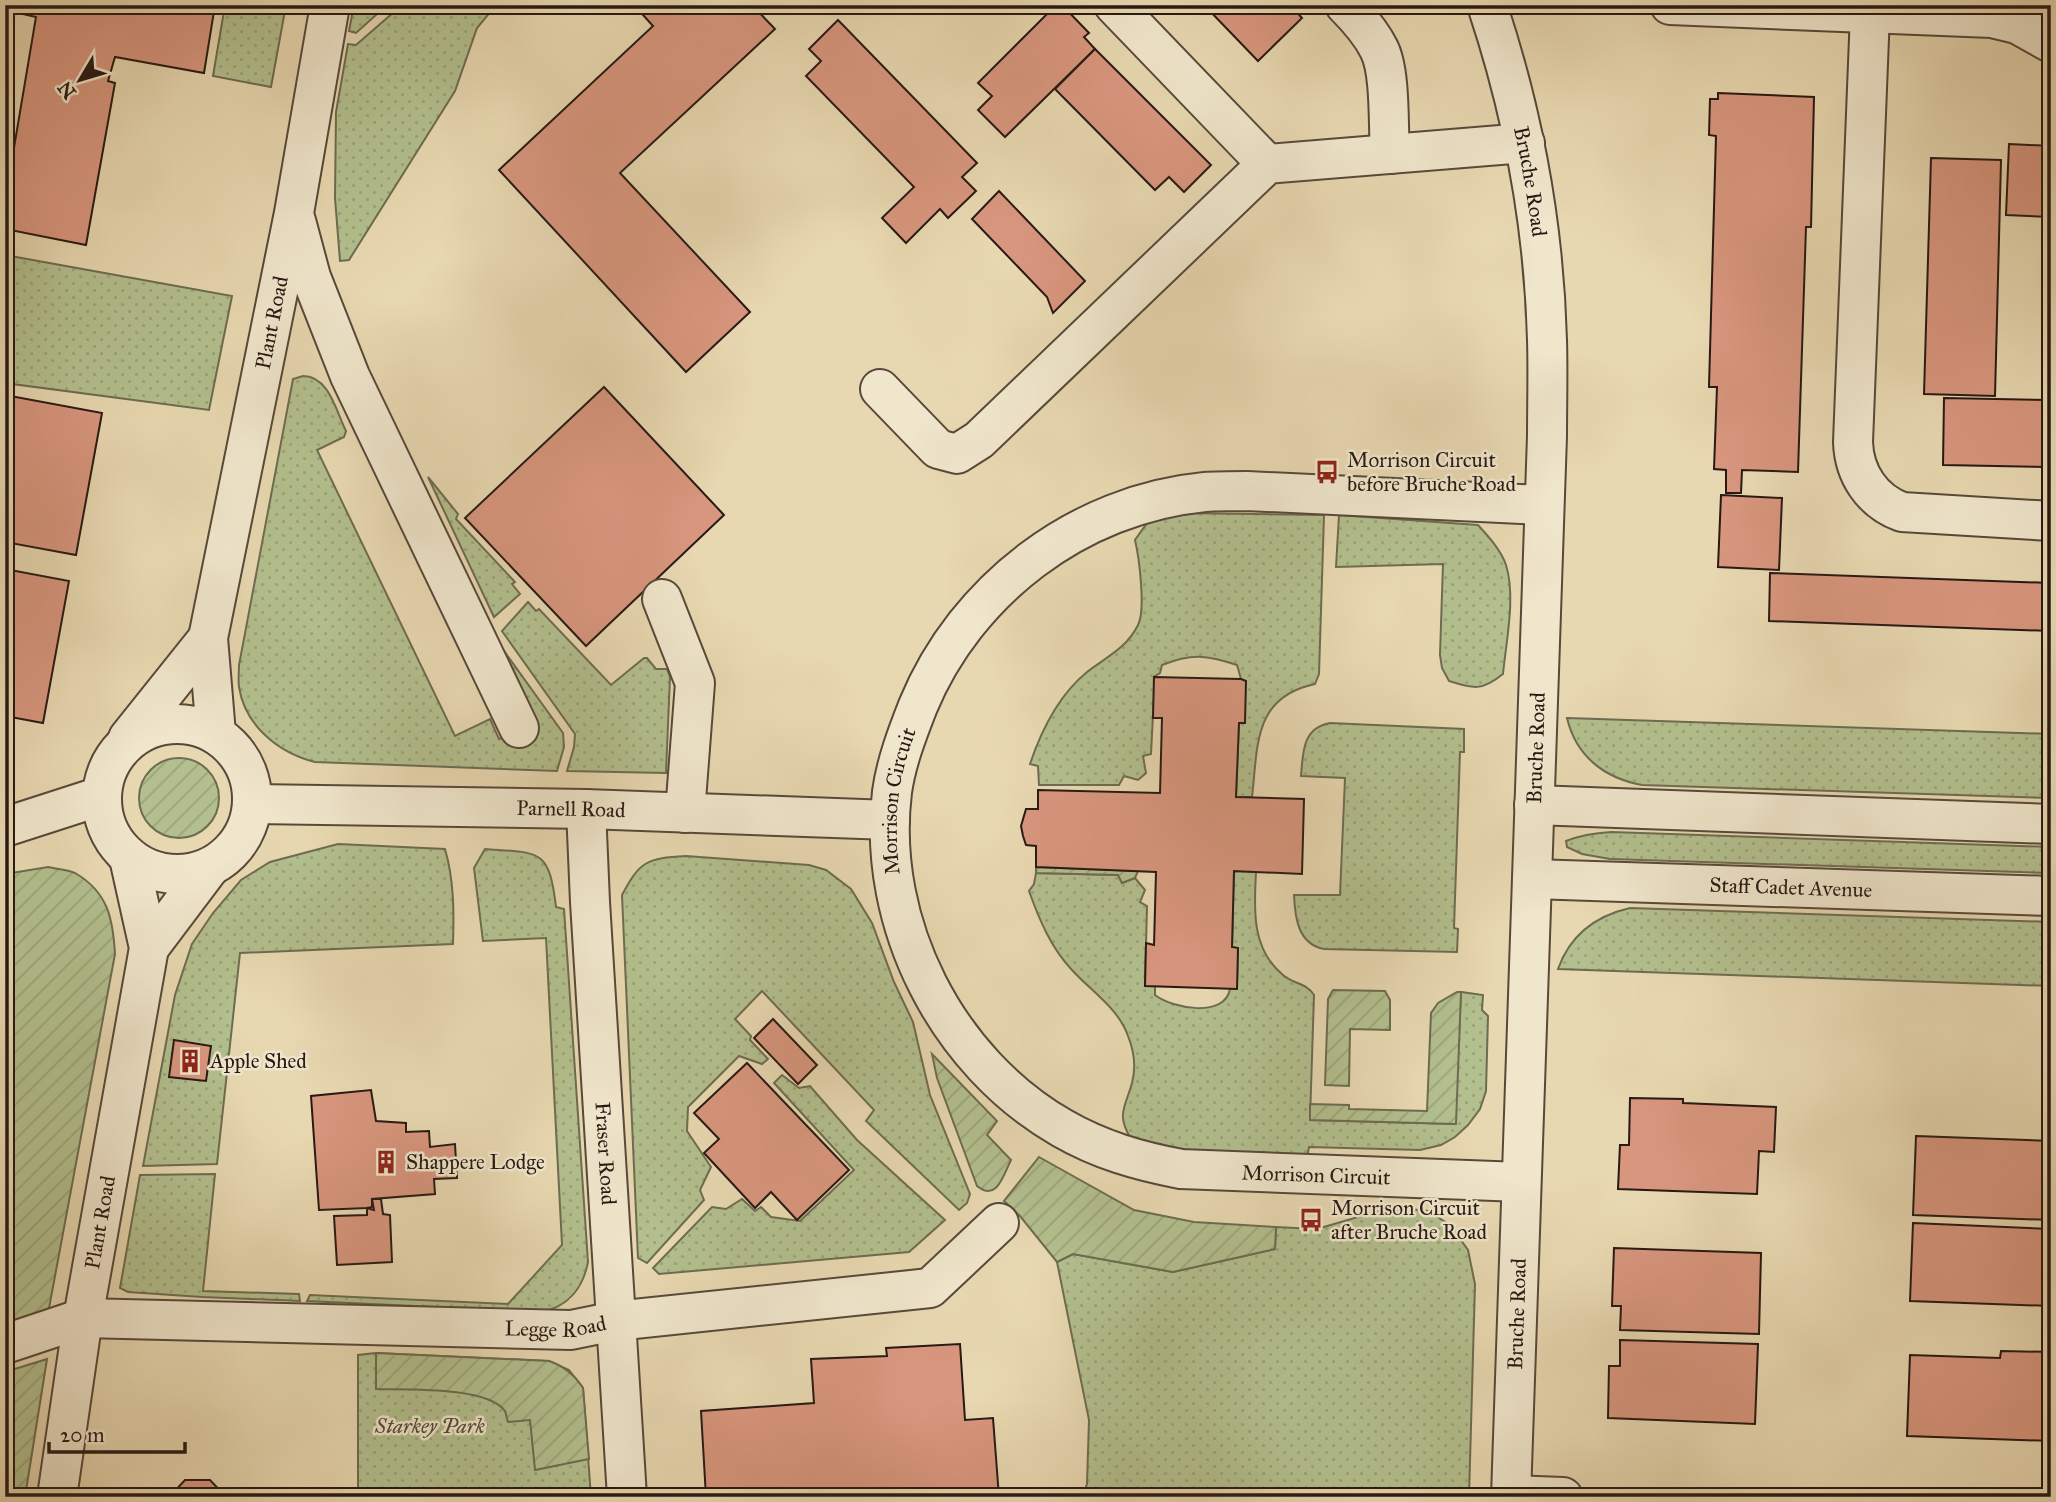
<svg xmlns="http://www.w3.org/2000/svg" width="2056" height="1502" font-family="'IM FELL Great Primer',serif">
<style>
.grass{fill:url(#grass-dots);stroke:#6d6c50;stroke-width:2}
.garden{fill:url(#garden-furrows);stroke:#6d6c50;stroke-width:2}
.building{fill:#d8967e;stroke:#271913;stroke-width:2}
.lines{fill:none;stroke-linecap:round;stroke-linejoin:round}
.minor-casing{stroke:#57493a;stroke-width:42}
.minor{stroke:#f0e6cc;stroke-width:38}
.labels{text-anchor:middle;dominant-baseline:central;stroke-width:5;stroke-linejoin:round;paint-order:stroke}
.street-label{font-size:21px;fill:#271913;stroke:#f0e6cc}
.poi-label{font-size:21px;fill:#271913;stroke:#f0e6cc;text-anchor:start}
.park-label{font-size:21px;font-style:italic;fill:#514b38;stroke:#f0e6cc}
</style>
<defs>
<pattern id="grass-dots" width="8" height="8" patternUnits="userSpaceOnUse" patternTransform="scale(1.75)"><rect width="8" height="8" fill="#b3bf8e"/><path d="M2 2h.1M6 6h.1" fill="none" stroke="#9aa47a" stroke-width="1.8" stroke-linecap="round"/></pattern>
<pattern id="garden-furrows" width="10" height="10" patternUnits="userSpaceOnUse" patternTransform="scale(1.75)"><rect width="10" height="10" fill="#b3bf8e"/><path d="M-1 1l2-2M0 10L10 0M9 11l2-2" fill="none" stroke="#9aa47a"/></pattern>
</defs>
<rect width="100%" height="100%" fill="#e8d8b1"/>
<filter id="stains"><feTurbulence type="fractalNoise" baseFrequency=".00286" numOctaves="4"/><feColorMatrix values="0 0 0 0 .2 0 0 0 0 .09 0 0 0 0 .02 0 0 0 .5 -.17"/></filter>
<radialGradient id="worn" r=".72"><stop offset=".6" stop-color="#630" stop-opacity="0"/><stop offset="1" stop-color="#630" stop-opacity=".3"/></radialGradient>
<g class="grass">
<polygon points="225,5 286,5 271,87 213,76"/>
<polygon points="354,5 387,5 356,33 349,31"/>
<polygon points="402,5 496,5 477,28 455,91 349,260 340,261 335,198 336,112 348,44 356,45"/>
<polygon points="5,255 232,296 209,410 5,383"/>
<path d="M303,376C329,376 336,411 346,431L344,437L317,450L455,736L490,719L499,739L534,724L501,652L504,651L563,733L564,747L557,771L315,762C279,753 245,726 239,687C238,680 239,672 239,665L293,379Z"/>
<polygon points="428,477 458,514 456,519 515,582 512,584 520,594 494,617"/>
<path d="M1178,513L1324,515L1319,674L1315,684C1253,697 1258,746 1252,797H1236L1239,723L1245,681L1241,679L1237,665C1207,655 1192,653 1162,665L1160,673L1155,676L1151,754L1143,756L1146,773L1138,780L1124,776L1119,785H1039L1038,766L1030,764C1041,731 1059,695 1087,672C1105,658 1127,648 1138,625C1146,610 1139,557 1135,540L1150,519Z"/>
<path d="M1339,515L1478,525C1488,536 1501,550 1506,565C1516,596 1506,642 1503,674C1482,691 1474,689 1449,681L1442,668L1440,655L1443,564L1336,567Z"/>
<polygon points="528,602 536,611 539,609 611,685 644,658 647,658 656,669 667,669 670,677 666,773 567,771 574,747 575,734 502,631"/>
<path d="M1567,718L2051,734V798L1642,785C1604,778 1576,756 1567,718Z"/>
<path d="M1330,723L1464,729V752H1460L1454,928L1458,929L1457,952L1324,949C1298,944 1295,918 1294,895H1340L1345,778L1301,776C1303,753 1302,728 1330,723Z"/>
<path d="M1611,832L2051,847V873L1610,859L1582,854L1567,847L1566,841C1581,835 1595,833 1611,832Z"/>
<path d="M338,844L445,849C454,880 454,911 453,944L240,953L217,1164L143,1166L175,995L192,944L213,913L241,880L270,862Z"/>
<path d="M485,849C540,853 549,848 556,907L564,909L588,1262C583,1288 568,1307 541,1312L307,1301L310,1295L508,1304L562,1245L546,938L483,941L474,868Z"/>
<path d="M686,856L809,865L826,870L851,889L872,923L894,982L913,1022L930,1095L970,1194L967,1203L959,1210L866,1121L874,1110L762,991L735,1019L751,1036L750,1040L768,1059L762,1064L739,1056L688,1107L687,1131L711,1167L700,1190L704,1200L647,1263L638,1258L622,895C640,861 647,858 686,856Z"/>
<path d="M1234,871L1256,872C1254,908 1251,949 1283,975C1293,984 1307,983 1314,995L1310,1120L1455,1124L1461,992L1483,995L1482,1010L1488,1016L1486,1091L1480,1109L1468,1125L1455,1137L1441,1145L1420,1150L1309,1147L1307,1158L1194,1153L1131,1139C1116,1114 1125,1108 1132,1083C1136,1068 1134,1051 1128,1036C1119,1009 1091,991 1072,970C1051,948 1039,919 1029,891L1034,884L1036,873L1118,875L1122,883L1135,878L1145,890L1140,902L1147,906L1145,985L1155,986V995C1173,1009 1225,1018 1230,989L1237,988L1238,948L1232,947Z"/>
<path d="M1630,908L2051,922V986L1558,969C1570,935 1595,916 1630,908Z"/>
<polygon points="782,1075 799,1088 810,1086 857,1140 945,1220 909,1252 659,1274 653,1268 712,1207 726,1209 742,1199 755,1211 761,1207 771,1217 800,1221 854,1170 774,1083"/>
<polygon points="215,1174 203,1291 299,1294 300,1301 202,1297 128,1292 120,1288 140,1175"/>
<polygon points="1392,1207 1428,1211 1450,1225 1468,1250 1475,1284 1469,1497 1082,1497 1087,1484 1089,1420 1057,1262 1073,1254 1173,1272 1275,1249 1276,1227 1317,1229"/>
<polygon points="376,1353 549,1361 569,1370 583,1388 591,1497 358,1497 358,1355"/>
</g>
<g class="garden">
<circle cx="179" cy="798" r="40"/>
<path d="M48,867C56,869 67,869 75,873C108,892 113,919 115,954L47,1319L5,1332V874Z"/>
<polygon points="1036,867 1138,871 1135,878 1122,883 1118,875 1036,873"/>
<polygon points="1333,990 1385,991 1390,1000 1390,1030 1350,1029 1349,1086 1325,1085 1328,999"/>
<polygon points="1457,992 1461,992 1456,1124 1310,1120 1310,1104 1349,1105 1349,1109 1427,1111 1431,1013 1438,1003"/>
<path d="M932,1054L997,1121L987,1135L1011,1160C1003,1176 997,1202 977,1186L937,1078Z"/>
<polygon points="1039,1157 1134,1210 1194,1222 1276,1227 1275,1249 1173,1272 1073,1254 1057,1262 1020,1216 1004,1201"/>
<path d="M376,1353L549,1361C564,1366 574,1374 583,1388L589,1459L535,1470L530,1420L508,1422C507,1420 506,1413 505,1411C487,1386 405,1390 376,1389Z"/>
<polygon points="47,1359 25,1497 5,1497 5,1372"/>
</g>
<g class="building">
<polygon points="5,5 215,5 204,73 115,57 108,81 115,83 86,245 5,229 5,201 36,17 5,10"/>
<polygon points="634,5 752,5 775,29 620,173 750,312 686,372 499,170 653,26"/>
<polygon points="1056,5 1062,5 1089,33 1084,37 1095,49 1005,137 978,110 992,96 978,83"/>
<polygon points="1204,5 1290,5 1302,18 1258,61"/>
<polygon points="838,20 977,163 962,177 976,191 948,218 940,209 906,243 882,218 914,187 806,76 821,61 809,49"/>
<polygon points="1095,49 1211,165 1184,192 1169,177 1155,190 1055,89"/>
<polygon points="1718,93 1814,97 1811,227 1806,227 1798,472 1742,470 1741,493 1726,493 1726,470 1714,469 1717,387 1709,387 1716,136 1709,135 1710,99 1718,99"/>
<polygon points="2009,144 2051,146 2051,217 2006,215"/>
<polygon points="1931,158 2001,160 1995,396 1924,394"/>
<polygon points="999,191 1085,281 1053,313 1047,297 972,219"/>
<polygon points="604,387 724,515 586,646 465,518"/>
<polygon points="5,395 102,413 76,555 5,542"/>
<polygon points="1944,398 2051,400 2051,467 1943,465"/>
<polygon points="1721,495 1782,498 1779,570 1718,567"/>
<polygon points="5,569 69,581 43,723 5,716"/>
<polygon points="1770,573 2051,583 2051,631 1769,621"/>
<polygon points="1154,677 1241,679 1246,681 1245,723 1239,723 1236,797 1304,799 1302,874 1234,871 1232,947 1238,948 1237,989 1145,986 1146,943 1154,945 1156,872 1036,867 1036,846 1026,845 1023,836 1021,826 1026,809 1038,809 1038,790 1160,793 1162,718 1153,718"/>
<polygon points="773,1019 817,1065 798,1084 754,1038"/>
<polygon points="174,1040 211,1046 206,1081 169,1077"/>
<polygon points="747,1063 849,1170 797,1220 771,1192 755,1208 704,1153 719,1139 694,1113"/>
<polygon points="371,1090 376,1121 406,1123 406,1132 429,1131 430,1147 455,1144 457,1178 434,1179 435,1194 372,1199 372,1207 367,1208 319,1210 311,1096"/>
<polygon points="1630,1098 1683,1099 1683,1103 1776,1107 1774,1152 1759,1151 1757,1194 1618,1189 1620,1145 1629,1145"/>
<polygon points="1916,1136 2051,1141 2051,1220 1913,1215"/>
<polygon points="372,1199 381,1199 383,1214 390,1215 392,1262 337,1265 334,1216 367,1215 367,1208 374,1210"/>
<polygon points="1913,1223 2051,1229 2051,1306 1910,1301"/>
<polygon points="1614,1248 1761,1253 1759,1334 1620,1330 1621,1306 1612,1306"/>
<polygon points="1620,1340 1758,1344 1755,1424 1608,1418 1609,1366 1620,1366"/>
<polygon points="960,1344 965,1420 993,1418 999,1497 706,1497 701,1411 814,1403 811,1359 887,1356 886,1348"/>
<polygon points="2001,1351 2051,1352 2051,1441 1907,1436 1910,1355 2000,1358"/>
<polygon points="185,1480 210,1480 226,1497 137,1497 137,1493 173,1493"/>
</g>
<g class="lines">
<g class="minor-casing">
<g id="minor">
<polyline points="1114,5 1267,164"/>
<path d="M1345,5C1358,18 1371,33 1379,49C1391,72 1388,128 1390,154"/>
<path id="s1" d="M1487,5C1523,113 1544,226 1547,340C1548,372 1547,404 1547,436L1511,1497"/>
<polyline points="1670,5 1992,18 2017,24 2051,43"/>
<path d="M1870,13L1853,442C1854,474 1872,501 1902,512L2051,521"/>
<polyline points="296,221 311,277 350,376 519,728"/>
<polyline points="880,389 938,449 957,454 979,440 1267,164 1525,143"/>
<polyline points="662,599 695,683 685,813"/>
<circle cx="177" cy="799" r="75"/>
<path id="s2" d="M216,734L208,638L294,213L330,5"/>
<polyline points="128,738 208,638"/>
<path id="s3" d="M253,804L586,809L890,820"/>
<polyline points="1534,805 2051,824"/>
<path id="s4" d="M586,809L590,902L627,1497"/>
<polyline points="5,827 101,796"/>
<path id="s5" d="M1532,879L2051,896"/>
<polyline points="149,948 210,867"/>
<path id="s6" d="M1521,1182L1181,1169C1139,1161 1100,1150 1062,1128C947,1062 876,924 892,792C896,763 907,734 918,706C966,590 1078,504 1205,492C1218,491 1233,491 1247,491L1544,505"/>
<path id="s7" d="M5,1344L83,1318L571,1330L615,1321L930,1288L999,1223"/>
<polyline points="1511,1495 1563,1497"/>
<path id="s8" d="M57,1497L83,1318L149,948L129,858"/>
</g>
</g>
<use href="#minor" class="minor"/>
</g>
<defs>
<g id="bus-bare" transform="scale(1.89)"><path d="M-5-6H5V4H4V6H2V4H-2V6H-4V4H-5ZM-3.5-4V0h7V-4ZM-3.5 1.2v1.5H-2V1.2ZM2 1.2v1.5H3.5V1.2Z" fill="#8f2418" stroke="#f0e6cc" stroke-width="2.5" paint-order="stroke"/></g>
<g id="building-bare" transform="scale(1.89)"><path d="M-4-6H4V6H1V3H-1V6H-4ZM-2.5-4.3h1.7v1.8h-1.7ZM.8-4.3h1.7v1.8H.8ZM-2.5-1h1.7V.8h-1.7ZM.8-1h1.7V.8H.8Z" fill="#8f2418" stroke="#f0e6cc" stroke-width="2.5" paint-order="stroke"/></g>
</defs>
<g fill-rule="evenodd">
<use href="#bus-bare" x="1327" y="472"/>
<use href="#building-bare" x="190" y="1061"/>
<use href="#building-bare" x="386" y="1162"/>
<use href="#bus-bare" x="1311" y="1220"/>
</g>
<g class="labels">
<g class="street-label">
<text stroke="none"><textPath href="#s1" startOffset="182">Bruche Road</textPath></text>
<text stroke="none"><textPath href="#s2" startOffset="418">Plant Road</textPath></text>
<text transform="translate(1536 748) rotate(-88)">Bruche Road</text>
<text stroke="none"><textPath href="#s6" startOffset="856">Morrison Circuit</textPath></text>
<text stroke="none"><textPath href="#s3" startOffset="318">Parnell Road</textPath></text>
<text stroke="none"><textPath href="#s5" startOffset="259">Staff Cadet Avenue</textPath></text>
<text stroke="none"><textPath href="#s4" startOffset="345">Fraser Road</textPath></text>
<text transform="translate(1316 1175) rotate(2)">Morrison Circuit</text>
<text stroke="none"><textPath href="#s8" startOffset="278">Plant Road</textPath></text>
<text transform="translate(1517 1314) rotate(-88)">Bruche Road</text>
<text stroke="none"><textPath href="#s7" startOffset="555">Legge Road</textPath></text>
</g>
<g class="poi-label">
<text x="1347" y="460">Morrison Circuit<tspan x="1347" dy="24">before Bruche Road</tspan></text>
<text x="210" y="1061">Apple Shed</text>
<text x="406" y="1162">Shappere Lodge</text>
<text x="1331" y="1208">Morrison Circuit<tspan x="1331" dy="24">after Bruche Road</tspan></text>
</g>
<g class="park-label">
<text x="430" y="1426">Starkey Park</text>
</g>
</g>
<rect width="2056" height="1502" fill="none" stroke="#e8d8b1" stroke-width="28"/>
<rect x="7" y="7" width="2042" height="1488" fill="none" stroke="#271913" stroke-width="3.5"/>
<rect x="14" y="14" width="2028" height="1474" fill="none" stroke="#271913" stroke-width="2"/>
<g transform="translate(80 80) rotate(232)" stroke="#f0e6cc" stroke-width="5" paint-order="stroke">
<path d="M0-5L12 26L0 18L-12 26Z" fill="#271913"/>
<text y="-10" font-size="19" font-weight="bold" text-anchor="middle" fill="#271913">N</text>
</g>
<path d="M49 1442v10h136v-10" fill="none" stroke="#271913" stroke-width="3.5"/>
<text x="60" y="1442" font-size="21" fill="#271913" stroke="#f0e6cc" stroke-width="5" paint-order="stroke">20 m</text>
<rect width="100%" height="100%" filter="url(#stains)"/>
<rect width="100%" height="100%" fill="url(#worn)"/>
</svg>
